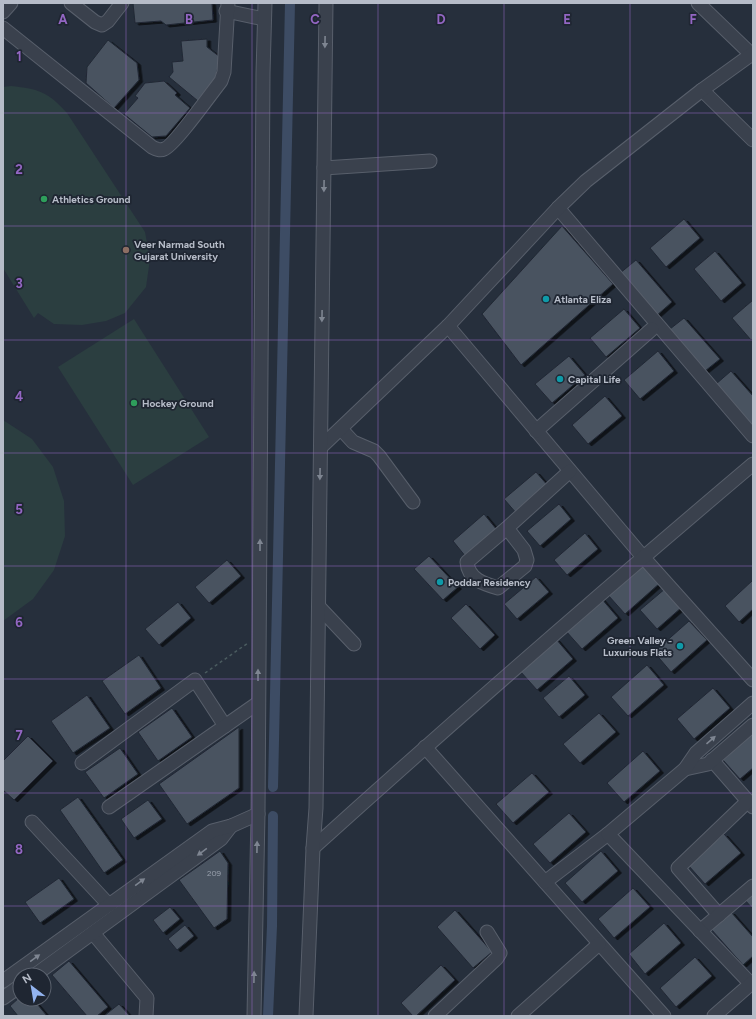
<svg xmlns="http://www.w3.org/2000/svg" width="756" height="1019" font-family="Figtree,sans-serif">
<style>
.green{fill:#2b3e40}
.lines{fill:none;stroke-linecap:round;stroke-linejoin:round}
.canal{stroke:#3d4c64;stroke-width:10}
.building{fill:#485260;stroke:#212834;filter:url(#shadow)}
.minor-casing{stroke:#585f6b;stroke-width:15}
.path{stroke:#4a5b5f;stroke-width:1.5;stroke-dasharray:3 3;stroke-linecap:butt}
.minor{stroke:#3a414d;stroke-width:13}
.oneway{fill:#7e8591}
.grid{fill:none;stroke:#9366c3;stroke-width:1;stroke-opacity:0.55}
.leisure-dot{fill:#2e9e5b;stroke:#1f2632;stroke-width:1.5}
.education-dot{fill:#8d6e63;stroke:#1f2632;stroke-width:1.5}
.culture-dot{fill:#0f9aa8;stroke:#1f2632;stroke-width:1.5}
.labels{text-anchor:middle;dominant-baseline:central;stroke-width:3.5;stroke-linejoin:round;paint-order:stroke}
.number-label{font-size:8px;fill:#9aa2ae}
.poi-label{font-size:10px;font-weight:bold;fill:#b6bcc8;stroke:#1f2632;text-anchor:start}
.grid-label{font-size:13px;text-anchor:middle;font-weight:bold;fill:#9366c3;stroke:#1f2632;stroke-width:3.5;stroke-linejoin:round;paint-order:stroke}
</style>
<defs>
<filter id="shadow"><feDropShadow dx="3.5" dy="2" stdDeviation="0" flood-color="#0009"/></filter>
</defs>
<rect width="100%" height="100%" fill="#262f3c"/>
<g class="green">
<path d="M11,86C39,89 48,92 67,113L145,232L150,259L146,287L125,313L106,321L82,325L54,324L38,313L34,318L3,268V87Z"/>
<polygon points="134,319 209,437 133,485 58,367"/>
<polygon points="3,420 32,439 53,467 64,501 65,536 54,570 33,599 3,621"/>
</g>
<g class="lines">
<g class="canal">
<polyline points="273,787 290,3"/>
<polyline points="268,1016 272,926 273,816"/>
</g>
</g>
<g class="building">
<polygon points="133,3 212,3 213,20 166,25 161,21 135,23"/>
<polygon points="207,39 207,47 220,57 215,81 198,101 169,77 173,72 172,62 183,61 181,41"/>
<polygon points="108,40 137,63 139,80 114,108 86,83 87,67"/>
<polygon points="164,81 177,93 175,95 190,108 166,136 152,137 124,114 138,98 135,96 145,83"/>
<polygon points="684,219 700,238 666,267 650,248"/>
<polygon points="562,226 613,284 521,365 482,314"/>
<polygon points="715,251 742,283 721,301 694,269"/>
<polygon points="636,260 672,302 656,316 619,274"/>
<polygon points="753,300 753,338 751,340 732,318"/>
<polygon points="624,309 640,328 606,357 590,338"/>
<polygon points="684,318 720,359 705,371 670,329"/>
<polygon points="658,351 674,371 640,399 624,380"/>
<polygon points="569,356 585,375 552,403 535,384"/>
<polygon points="731,371 753,396 753,427 716,384"/>
<polygon points="605,396 622,416 588,444 572,425"/>
<polygon points="536,472 549,487 517,514 504,499"/>
<polygon points="559,504 571,519 540,546 527,531"/>
<polygon points="484,514 497,530 466,557 453,541"/>
<polygon points="585,533 598,549 567,575 554,560"/>
<polygon points="429,556 458,587 443,600 414,569"/>
<polygon points="227,560 241,576 209,603 195,587"/>
<polygon points="643,563 660,583 625,614 608,595"/>
<polygon points="536,577 549,592 517,619 504,604"/>
<polygon points="753,580 753,609 739,622 725,606"/>
<polygon points="666,588 682,607 657,629 640,610"/>
<polygon points="601,598 618,618 582,649 565,630"/>
<polygon points="178,602 191,618 159,645 145,629"/>
<polygon points="466,604 495,635 480,649 451,618"/>
<polygon points="689,621 707,640 671,672 654,652"/>
<polygon points="556,639 573,659 537,690 520,671"/>
<polygon points="139,655 161,688 125,714 102,681"/>
<polygon points="647,665 664,685 628,716 611,697"/>
<polygon points="569,676 585,695 559,717 543,698"/>
<polygon points="713,688 730,708 694,739 677,719"/>
<polygon points="87,695 110,728 73,753 51,721"/>
<polygon points="172,708 192,737 158,761 138,732"/>
<polygon points="599,713 616,732 580,763 563,744"/>
<polygon points="239,727 239,788 187,824 159,784"/>
<polygon points="753,733 753,768 740,779 723,760"/>
<polygon points="28,736 53,761 14,800 3,790 3,761"/>
<polygon points="120,748 138,774 104,798 85,772"/>
<polygon points="643,751 660,771 624,802 607,783"/>
<polygon points="532,773 549,792 513,823 496,804"/>
<polygon points="78,797 123,860 104,873 60,810"/>
<polygon points="148,800 162,819 134,838 121,819"/>
<polygon points="569,813 586,832 550,863 533,844"/>
<polygon points="724,834 741,853 705,884 688,865"/>
<polygon points="220,851 228,863 227,919 214,928 179,880"/>
<polygon points="601,851 618,871 582,902 565,883"/>
<polygon points="59,878 74,899 40,923 25,902"/>
<polygon points="633,888 650,907 614,938 598,919"/>
<polygon points="753,891 753,909 744,899"/>
<polygon points="170,907 180,919 163,933 153,920"/>
<polygon points="455,910 492,952 473,968 437,927"/>
<polygon points="731,912 753,937 753,956 743,965 711,929"/>
<polygon points="664,923 681,943 645,974 629,954"/>
<polygon points="185,925 194,936 177,950 168,939"/>
<polygon points="695,957 712,976 676,1007 660,988"/>
<polygon points="69,961 108,1007 97,1016 87,1016 52,975"/>
<polygon points="441,965 455,980 416,1016 413,1016 401,1003"/>
<polygon points="20,997 20,999 33,999 47,1016 18,1016 10,1006"/>
<polygon points="119,1004 130,1016 104,1016"/>
</g>
<g class="lines">
<g class="minor-casing">
<g id="minor">
<polyline points="71,3 95,22 102,25 108,21 122,3"/>
<polyline points="698,3 753,56"/>
<polyline points="226,11 264,19"/>
<polyline points="3,12 11,3"/>
<path d="M3,28L152,147C156,149 160,151 164,149C173,147 213,91 221,81L224,72L228,3"/>
<polyline points="702,90 753,140"/>
<polyline points="324,168 430,161"/>
<polyline points="558,208 753,436"/>
<polyline points="448,326 643,557 753,680"/>
<polyline points="341,429 353,442 374,451 379,456 413,502"/>
<polyline points="536,431 652,329"/>
<polyline points="321,447 448,326 558,208 586,181 702,90 752,54"/>
<path d="M507,528L524,550L527,560L525,566L498,588C484,584 468,579 467,562L507,528L570,471"/>
<polyline points="319,607 354,644"/>
<polyline points="425,747 664,1016"/>
<polyline points="712,760 753,807"/>
<polyline points="82,763 195,680 225,726"/>
<polyline points="685,769 708,764 753,725"/>
<polyline points="109,807 258,703"/>
<polyline points="32,822 109,905"/>
<path d="M313,848C457,718 604,590 753,464"/>
<polyline points="545,882 608,834"/>
<polyline points="719,915 678,868 748,801"/>
<polyline points="700,931 753,886"/>
<polyline points="93,933 147,998 146,1016"/>
<polyline points="35,975 221,839 231,826"/>
<polyline points="3,981 212,831 231,826 258,814"/>
<polyline points="751,984 608,834 685,769 696,753 753,703"/>
<polyline points="3,998 20,986"/>
<polyline points="254,1016 258,814 263,73 265,3"/>
<polyline points="306,1016 313,848 316,808 326,3"/>
<polyline points="435,1016 497,958 500,953 487,932"/>
<polyline points="518,1016 599,944"/>
<polyline points="714,1016 753,982"/>
</g>
</g>
<polyline class="path" points="205,673 248,643"/>
<use href="#minor" class="minor"/>
</g>
<defs><path id="oneway-solid" d="M-6-.8H1V-3.2L6.5 0L1 3.2V.8H-6Z"/></defs>
<g class="oneway">
<use href="#oneway-solid" transform="translate(325 42) rotate(91)"/>
<use href="#oneway-solid" transform="translate(324 186) rotate(91)"/>
<use href="#oneway-solid" transform="translate(322 316) rotate(91)"/>
<use href="#oneway-solid" transform="translate(320 474) rotate(91)"/>
<use href="#oneway-solid" transform="translate(260 545) rotate(-90)"/>
<use href="#oneway-solid" transform="translate(258 675) rotate(-90)"/>
<use href="#oneway-solid" transform="translate(711 740) rotate(-41)"/>
<use href="#oneway-solid" transform="translate(257 847) rotate(-89)"/>
<use href="#oneway-solid" transform="translate(202 852) rotate(144)"/>
<use href="#oneway-solid" transform="translate(140 882) rotate(-36)"/>
<use href="#oneway-solid" transform="translate(35 958) rotate(-36)"/>
<use href="#oneway-solid" transform="translate(254 977) rotate(-89)"/>
</g>
<path class="grid" d="M126,3V1016M252,3V1016M378,3V1016M504,3V1016M630,3V1016M3,113H753M3,226H753M3,340H753M3,453H753M3,566H753M3,679H753M3,793H753M3,906H753"/>
<g class="leisure-dot">
<circle cx="44" cy="199" r="4"/>
<circle cx="134" cy="403" r="4"/>
</g>
<circle class="education-dot" cx="126" cy="250" r="4"/>
<g class="culture-dot">
<circle cx="546" cy="299" r="4"/>
<circle cx="560" cy="379" r="4"/>
<circle cx="440" cy="582" r="4"/>
<circle cx="680" cy="646" r="4"/>
</g>
<g class="labels">
<g class="number-label">
<text x="214" y="873">209</text>
</g>
<g class="poi-label">
<text x="52" y="199">Athletics Ground</text>
<text x="134" y="244">Veer Narmad South<tspan x="134" dy="12">Gujarat University</tspan></text>
<text x="554" y="299">Atlanta Eliza</text>
<text x="568" y="379">Capital Life</text>
<text x="142" y="403">Hockey Ground</text>
<text x="448" y="582">Poddar Residency</text>
<text x="672" y="640" text-anchor="end">Green Valley -<tspan x="672" dy="12">Luxurious Flats</tspan></text>
</g>
</g>
<g class="grid-label">
<text x="63" y="24">A</text>
<text x="189" y="24">B</text>
<text x="315" y="24">C</text>
<text x="441" y="24">D</text>
<text x="567" y="24">E</text>
<text x="693" y="24">F</text>
<text x="19" y="61">1</text>
<text x="19" y="174">2</text>
<text x="19" y="288">3</text>
<text x="19" y="401">4</text>
<text x="19" y="514">5</text>
<text x="19" y="627">6</text>
<text x="19" y="740">7</text>
<text x="19" y="854">8</text>
</g>
<rect width="756" height="1019" fill="none" stroke="#b6bcc8" stroke-width="8"/>
<g transform="translate(32 987) rotate(329)"><circle r="19" fill="#1f2632" stroke="#5b626e"/>
<path d="M0-3L7 15L0 10L-7 15Z" fill="#93b4f0"/>
<text y="-6" font-size="11" font-weight="bold" text-anchor="middle" fill="#b6bcc8">N</text>
</g>
</svg>
